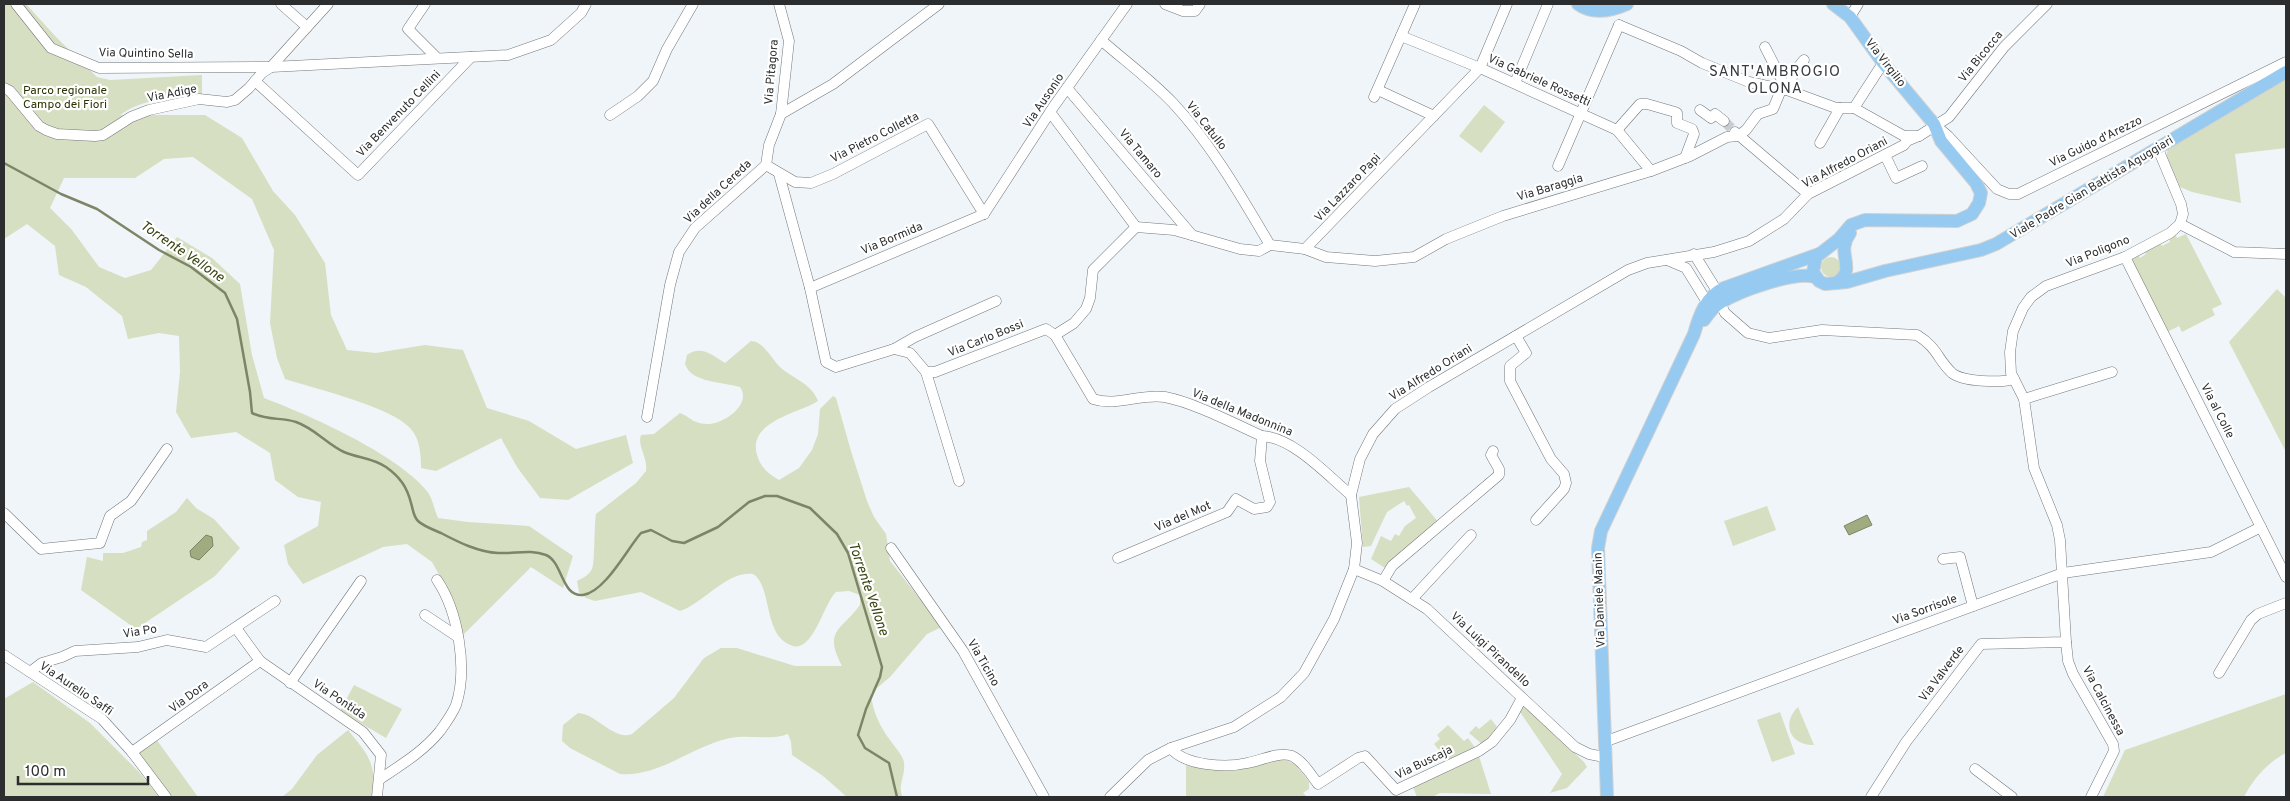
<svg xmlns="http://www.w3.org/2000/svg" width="2290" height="801" font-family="Overpass,sans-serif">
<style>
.green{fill:#d6dfc1}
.water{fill:#a0ab80;stroke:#7d8567}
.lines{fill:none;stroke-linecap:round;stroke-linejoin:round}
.stream{stroke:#7d8567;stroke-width:2.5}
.minor-tunnel{stroke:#c9cdd0;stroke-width:10;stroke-dasharray:10 5;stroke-linecap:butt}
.minor-casing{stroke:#73777b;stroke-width:11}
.major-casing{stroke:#d0d1d1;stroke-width:14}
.minor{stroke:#fff;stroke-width:10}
.major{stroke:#96caf1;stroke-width:12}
.labels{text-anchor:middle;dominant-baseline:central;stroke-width:4.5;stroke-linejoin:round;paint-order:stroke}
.street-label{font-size:12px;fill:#2b2d2e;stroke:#fff}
.park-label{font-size:12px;fill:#293200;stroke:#fff}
.water-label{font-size:14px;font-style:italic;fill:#39430f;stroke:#fff}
.quarter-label{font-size:15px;letter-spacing:1px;fill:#373a3e;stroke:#fff}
</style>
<rect width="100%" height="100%" fill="#f0f5f9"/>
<g class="green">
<path d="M4,4H26L56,37L97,77L110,80L202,75V94C174,97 144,98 120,115H205L242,138L273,191L295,215L325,263L331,315L347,350L376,353L425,345L463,350L487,408L529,421L576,449L626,435L633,463L568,500L540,498L517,467L501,438L436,471L421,468C421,455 420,438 410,428C390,406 315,389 285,379L277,358L270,323L274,250L252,199L193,157L164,159L135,178H64L50,208L72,230L99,267L125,278L151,270L177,237L212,258L240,284L252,355L264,398C309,415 395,453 426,490C432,496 434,509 438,518L468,522L529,526L573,556L563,588L531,567L460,638L451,596L432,562L407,544L383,547L303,584L288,564L284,545L318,526L321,502L298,497L275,480L270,453L236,432L191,438L176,412L180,372L179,336L159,333L128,339L122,316L86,287L59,275L55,246L27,224L4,239Z"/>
<polygon points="2286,78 2286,148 2235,154 2241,203 2192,192 2180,187 2175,182 2166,157 2168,148"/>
<polygon points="1484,105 1505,122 1481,153 1459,136"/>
<polygon points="2175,234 2177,238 2186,234 2222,304 2212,309 2215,315 2182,332 2179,326 2167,332 2129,258 2137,254 2140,258 2146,254 2144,250 2160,242 2162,246 2170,242 2169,238"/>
<circle cx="1831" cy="267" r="10"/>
<polygon points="2277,289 2286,298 2286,452 2229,342"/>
<path d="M751,341C763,341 772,359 780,367C793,379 811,383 818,401C800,413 747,421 757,455C761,468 768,474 779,480L799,468L812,450L818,434L820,409L833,396L836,398L851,451L867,501L874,517L886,534L890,561L942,627L927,634L890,677L871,693C872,710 880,727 890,740C894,746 900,752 903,759C908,772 896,786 903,797H847L823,776L792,755L791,742L788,734C768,741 750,734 730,738C692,746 660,777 620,774L570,748L562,741L563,725L578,713C597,714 614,741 632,734L674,698L704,658L721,648H737L795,666H842C823,630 841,631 860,605V595L849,591L836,592C824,603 813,652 793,646C762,637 773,586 753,574C726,571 703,604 680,611L641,592L595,601L586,598L579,592L577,581C583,578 589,575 592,569C595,563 594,525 596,514L636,483L646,471C648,457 637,446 641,435L654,434L680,413C692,418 693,424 709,424C725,423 752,404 740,387C724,382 691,383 685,364L687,355C701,345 712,355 725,363Z"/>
<polygon points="1409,487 1440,524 1385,568 1371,559 1381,536 1391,541 1395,534 1399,536 1405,526 1416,518 1409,505 1407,506 1404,501 1387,512 1371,546 1363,547 1359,497"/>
<polygon points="187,498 196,508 214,519 240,548 215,576 136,629 81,590 87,557 103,561 103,553 123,553 141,547 142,542 147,540 147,531 176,512"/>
<polygon points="1767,506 1776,530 1733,546 1724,521"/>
<polygon points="33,682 90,723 138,771 159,797 4,797 4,699"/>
<polygon points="354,685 402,709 386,738 340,711"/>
<path d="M2286,694V753C2268,762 2253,779 2244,797H2103L2125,750Z"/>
<polygon points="1523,704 1584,762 1587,767 1567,788 1550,793 1562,774 1518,709"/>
<path d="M1798,707L1814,745C1790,746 1781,723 1798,707Z"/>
<polygon points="1780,712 1795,754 1772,762 1757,720"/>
<polygon points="1491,719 1500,731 1482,744 1469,733 1476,726 1479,729"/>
<polygon points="1448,725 1464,741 1468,738 1476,749 1450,763 1434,744 1440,739 1437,735"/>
<path d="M348,730C369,756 376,762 373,797H282L292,789L317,755Z"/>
<polygon points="156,739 198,797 172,797 136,752"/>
<polygon points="1478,753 1491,794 1440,793 1432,797 1417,797 1413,787"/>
<path d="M1283,759L1295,764L1309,782V789L1303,793L1307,797H1186V765C1219,774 1250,768 1283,759Z"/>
</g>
<g class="water">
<polygon points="1867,515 1872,525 1849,535 1844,526"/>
<polygon points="206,535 212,537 213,546 199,560 191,557 190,551"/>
</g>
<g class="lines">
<path class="stream" d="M4,163L61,194L97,209L159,250L191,267L225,293L237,319L250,392L252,413C269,421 281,417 296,422C314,428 327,444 344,452C358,458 373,458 386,467C400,477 407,487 411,503C413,509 413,516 418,521C423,526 434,530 441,533C458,542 478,552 498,553C515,554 530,549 546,555C563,562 561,597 583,595C605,592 627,549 641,533L651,530L672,541L684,543L718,527L749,502L765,496H777L810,508L837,534L848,553L882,667L880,677L866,709L858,735L865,748L889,763L897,797"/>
<polyline class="minor-tunnel" points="1724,121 1733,130"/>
<g class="minor-casing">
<g id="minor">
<polyline points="16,4 51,48 99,68 271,67 508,55 551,40 581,13 586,4"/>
<polyline points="281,4 307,27"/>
<polyline points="425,4 408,29 437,58"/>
<polyline points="779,4 789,41 781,114"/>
<polyline points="1165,4 1183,11 1195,11 1200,4"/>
<polyline points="1850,17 1858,4"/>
<polyline points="1619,25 1681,51 1702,63 1749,82 1787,90 1836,108 1854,108"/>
<polyline points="1401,36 1480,68 1617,130 1651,171"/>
<path d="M1101,40C1125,61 1151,80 1173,103C1212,145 1241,196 1270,245"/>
<polyline points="1765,47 1787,90"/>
<polyline points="1883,63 1854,108 1904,136 1919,136 1949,117 2004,47 2047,4"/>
<polyline points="255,81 358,175 471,57"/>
<polyline points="1515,83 1548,4"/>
<polyline points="4,88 10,91 39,126 46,130 57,134 95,136 103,135 131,117 149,110 199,99 227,102 235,100 249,88 262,73 271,67 328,4"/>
<polyline points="1067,88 1192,235"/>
<polyline points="1378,90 1434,116"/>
<path d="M1795,92C1786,79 1795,71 1804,60"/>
<polyline points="1374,97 1415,4"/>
<polyline points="1700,110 1711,118 1715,114 1724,121"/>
<polyline points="1050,112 1136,227"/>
<polyline points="610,115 638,96 653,81 667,49 693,4"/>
<polyline points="1934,124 1948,136 1997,189 2009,194 2018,194 2286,62"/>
<polyline points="1617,130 1640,104 1647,104 1675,112 1677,113 1677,123 1692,129 1694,134 1685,158"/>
<polyline points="1735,132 1808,194"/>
<polyline points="1820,143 1840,108"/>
<polyline points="1885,155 1896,178 1922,166"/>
<polyline points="766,165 795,182 811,183 833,174 928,124 984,214"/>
<polyline points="1558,166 1619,25"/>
<path d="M779,174L810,288L826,362L836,367L894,349L910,353L926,372H935L1046,329L1055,335L1093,399C1117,407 1141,393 1165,397C1195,403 1233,423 1262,436C1294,438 1327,475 1351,495"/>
<polyline points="984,214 1054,106 1127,4"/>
<polyline points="2180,224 2234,252 2286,254"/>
<polyline points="1305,249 1326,257 1375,261 1414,257 1446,239 1503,216 1651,171 1690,156 1727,137 1738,136 1746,130 1758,114 1773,109 1781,90"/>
<polyline points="1694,254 1717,291"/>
<polyline points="2125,257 2286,577"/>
<path d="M1667,260L1686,268L1707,302L1720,303L1725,313L1748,333L1769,338L1822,330L1917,335C1938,348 1937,359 1952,373C1963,382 2001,383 2014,379"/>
<polyline points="810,288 984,214"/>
<polyline points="1055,335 1074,323 1086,309 1090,298 1093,270 1136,227 1174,230 1240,249 1259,251 1270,245 1305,249 1480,68 1507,4"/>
<polyline points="1516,336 1526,353 1510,366 1510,381 1551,459 1564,474 1566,483 1564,489 1536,520"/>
<polyline points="894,349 915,337 996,301"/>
<polyline points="926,372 959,481"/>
<polyline points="2024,399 2112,372"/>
<polyline points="647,417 670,285 679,252 695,228 766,165 769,145 781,114 833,84 939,4"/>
<polyline points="4,513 41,549 100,543 110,516 131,501 167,449"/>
<polyline points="891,548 963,651 1044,797"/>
<polyline points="1118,558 1227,512 1236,499 1254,509 1267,507 1270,502 1260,461 1262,436"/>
<polyline points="1943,559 1960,557 1973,606"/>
<polyline points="1354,569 1383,581 1427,609 1575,747 1589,754 1604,757"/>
<polyline points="1383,581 1392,566 1499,475 1499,469 1491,455 1493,451"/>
<polyline points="1412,599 1471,535"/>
<polyline points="425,615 458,637"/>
<polyline points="236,628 260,661 363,732 381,755 377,797"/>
<polyline points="2066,642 2068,661 2073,674 2113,744 2114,751 2091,797"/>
<polyline points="4,655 102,719 132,752 166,797"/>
<polyline points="30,672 42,663 62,657 75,651 138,647 167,640 206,647 275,601"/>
<polyline points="2219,673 2251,620 2258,614 2286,603"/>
<polyline points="290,683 361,581"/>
<polyline points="1604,742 2063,573 2211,552 2261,527"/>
<path d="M1171,748C1184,766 1227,768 1247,763C1260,761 1279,751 1292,756C1303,761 1311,775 1318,784L1358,758L1365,756L1396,790L1479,751L1492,742L1510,720L1522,698"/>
<polyline points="132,752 260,661"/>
<polyline points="1975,769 2012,797"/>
<path d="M380,779C401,765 424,751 440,731C445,724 453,713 456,705C468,669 458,611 437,580"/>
<polyline points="1110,797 1148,760 1171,748 1234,727 1281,697 1304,673 1334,619 1354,569 1357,543 1351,495 1360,459 1373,434 1395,409 1429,387 1628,270 1647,263 1714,252 1749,241 1784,219 1808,194 1904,145 1907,141 1919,136"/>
<polyline points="1871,797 1906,742 1981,644 2066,642 2060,540 2057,525 2034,468 2024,399 2011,373 2010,352 2013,331 2023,308 2031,297 2046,286 2125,257 2170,233 2180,224 2183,214 2181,204 2158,149"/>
</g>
</g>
<g class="major-casing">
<g id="major">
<path d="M1578,4C1593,15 1611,11 1627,4"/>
<polyline points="1833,4 1850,17 1883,63 1934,124 1941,141 1976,183 1981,193 1979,203 1972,214 1957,221 1865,220 1851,225 1839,239 1816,257 1813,272 1819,281 1825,284 1847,282 1885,271 1981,250 1996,244 2286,72"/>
<path d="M1836,283C1859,269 1834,254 1850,233"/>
<path d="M1704,320C1709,313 1713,307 1720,303C1739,291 1794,271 1815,277"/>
<path d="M1607,797L1598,548L1601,531L1694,334C1699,316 1706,296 1724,288L1819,254"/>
</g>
</g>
<use href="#minor" class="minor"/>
<use href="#major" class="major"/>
</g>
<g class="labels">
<g class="street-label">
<text transform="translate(146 54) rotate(1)">Via Quintino Sella</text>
<text transform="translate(1981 57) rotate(-51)">Via Bicocca</text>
<text transform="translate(1885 63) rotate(52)">Via Virgilio</text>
<text transform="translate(772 72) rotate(-85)">Via Pitagora</text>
<text transform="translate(1539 81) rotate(24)">Via Gabriele Rossetti</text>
<text transform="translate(172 94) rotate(-11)">Via Adige</text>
<text transform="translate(1044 101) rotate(-56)">Via Ausonio</text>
<text transform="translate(399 114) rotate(-46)">Via Benvenuto Cellini</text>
<text transform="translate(1206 126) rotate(52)">Via Catullo</text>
<text transform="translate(875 138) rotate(-27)">Via Pietro Colletta</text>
<text transform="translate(2096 142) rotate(-26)">Via Guido d'Arezzo</text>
<text transform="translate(1140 154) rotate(50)">Via Tamaro</text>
<text transform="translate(1845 163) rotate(-28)">Via Alfredo Oriani</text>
<text transform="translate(1348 188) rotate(-46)">Via Lazzaro Papi</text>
<text transform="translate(1550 188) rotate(-17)">Via Baraggia</text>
<text transform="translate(2092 188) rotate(-31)">Viale Padre Gian Battista Aguggiari</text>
<text transform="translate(718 192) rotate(-43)">Via della Cereda</text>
<text transform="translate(892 239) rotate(-23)">Via Bormida</text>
<text transform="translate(2098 252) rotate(-22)">Via Poligono</text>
<text transform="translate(986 339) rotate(-22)">Via Carlo Bossi</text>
<text transform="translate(1431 373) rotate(-32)">Via Alfredo Oriani</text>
<text transform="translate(2217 411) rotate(63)">Via al Colle</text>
<text transform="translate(1242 413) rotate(22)">Via della Madonnina</text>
<text transform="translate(1183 517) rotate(-23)">Via del Mot</text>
<text transform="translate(1600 600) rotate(-92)">Via Daniele Manin</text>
<text transform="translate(1925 610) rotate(-20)">Via Sorrisole</text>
<text transform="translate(140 632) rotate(-9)">Via Po</text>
<text transform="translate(1490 650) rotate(43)">Via Luigi Pirandello</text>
<text transform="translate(983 663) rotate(60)">Via Ticino</text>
<text transform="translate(1942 674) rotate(-53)">Via Valverde</text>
<text transform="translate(76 689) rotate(34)">Via Aurelio Saffi</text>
<text transform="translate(189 697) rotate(-37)">Via Dora</text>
<text transform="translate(339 700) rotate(34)">Via Pontida</text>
<text transform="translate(2103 701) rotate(62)">Via Calcinessa</text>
<text transform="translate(1424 763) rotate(-26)">Via Buscaja</text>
</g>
<g class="park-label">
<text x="65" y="91">Parco regionale<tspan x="65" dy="14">Campo dei Fiori</tspan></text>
</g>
<g class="water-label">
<text transform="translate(182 252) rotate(34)">Torrente Vellone</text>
<text transform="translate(868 589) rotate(71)">Torrente Vellone</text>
</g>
<g class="quarter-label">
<text x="1775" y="72">SANT'AMBROGIO<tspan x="1775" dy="17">OLONA</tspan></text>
</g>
</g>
<rect width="2290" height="801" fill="none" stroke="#2b2d2e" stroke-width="10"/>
<path d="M18 776v8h130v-8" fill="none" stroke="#2b2d2e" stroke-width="2.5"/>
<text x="25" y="776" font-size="15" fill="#2b2d2e" stroke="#ffffff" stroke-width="4" paint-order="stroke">100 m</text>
</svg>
